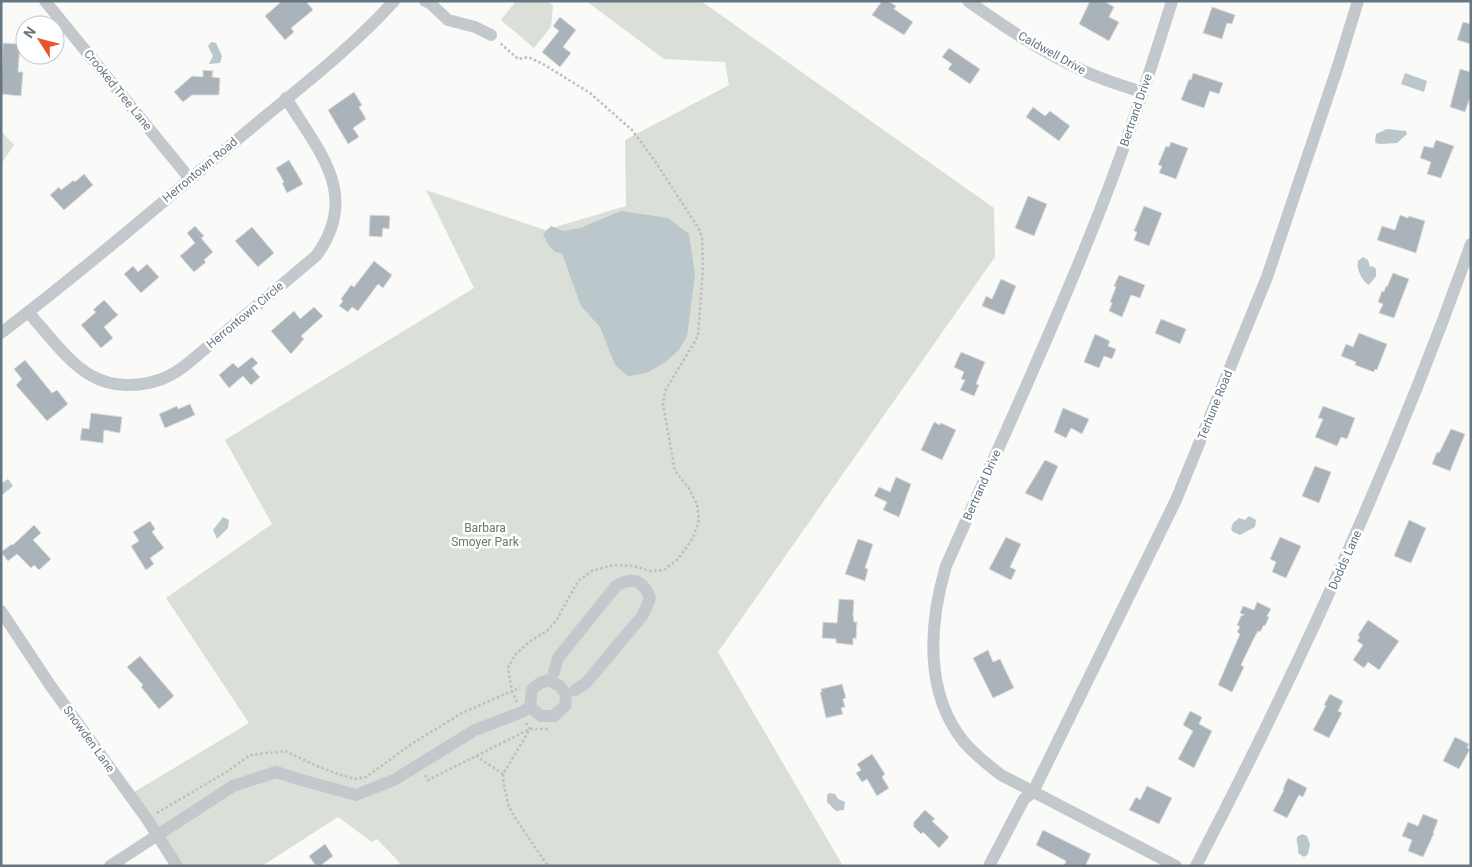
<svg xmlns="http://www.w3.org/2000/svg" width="1472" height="867" font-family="Roboto,sans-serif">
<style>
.green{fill:#dadfd7}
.water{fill:#bbc7cb}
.building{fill:#aab3b9;stroke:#dcdcda}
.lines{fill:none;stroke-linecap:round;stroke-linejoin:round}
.path{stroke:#bbbfc2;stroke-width:2.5;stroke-dasharray:2.5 2.5;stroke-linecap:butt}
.minor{stroke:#c3c8cc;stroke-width:12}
.labels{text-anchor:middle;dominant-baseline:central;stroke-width:5;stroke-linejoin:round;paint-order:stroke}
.street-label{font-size:12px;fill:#657683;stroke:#fff}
.park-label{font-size:12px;fill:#687a64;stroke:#fff}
</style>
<rect width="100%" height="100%" fill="#fafaf8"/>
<g class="green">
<polygon points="516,1 548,1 553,6 551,27 534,48 501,20"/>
<polygon points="586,1 701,1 994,208 995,257 718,652 843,866 395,866 400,863 377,839 372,842 338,817 262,866 176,866 129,795 249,723 166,598 272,524 225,440 474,288 426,190 545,230 626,206 625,140 729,85 725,62 664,59"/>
<polygon points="1,131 14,145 1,164"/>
</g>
<g class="water">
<polygon points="211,42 216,43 222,56 220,63 209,64 213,56 208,46"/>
<polygon points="1405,73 1427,81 1424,92 1401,84"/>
<polygon points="1387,129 1406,131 1407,134 1397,143 1381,144 1375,143 1376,134"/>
<polygon points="621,211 668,218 689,234 695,274 687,336 679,350 664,363 646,373 628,376 615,365 600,327 581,306 562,253 555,252 549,246 543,234 551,226 563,231 580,228"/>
<path d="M1363,257L1368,260L1370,267L1373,266L1376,269V276L1369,285C1362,281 1356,269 1358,261Z"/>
<polygon points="8,479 13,486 1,496 1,484"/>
<polygon points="1249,516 1256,520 1255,527 1240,535 1233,532 1231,529 1233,523 1239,518 1245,520"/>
<polygon points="223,517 229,520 228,528 217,539 213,530"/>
<polygon points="829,793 835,794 838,799 845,802 844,810 836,811 827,802 827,795"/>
<path d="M1302,834L1307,836L1310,844L1308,854L1304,857L1298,853C1299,847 1296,842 1297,837Z"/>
</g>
<g class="building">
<polygon points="282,1 306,1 313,10 291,28 294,32 285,40 265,16"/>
<polygon points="882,1 888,1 896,6 894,9 913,22 904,35 872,15"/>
<polygon points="1090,1 1104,1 1114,7 1109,17 1119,22 1109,41 1079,24"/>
<polygon points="1212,7 1235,15 1232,24 1227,23 1222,39 1203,33"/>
<polygon points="560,17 576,30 563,47 571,53 560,67 542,52 559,31 553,26"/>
<polygon points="1463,22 1471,24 1471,44 1457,40"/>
<polygon points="3,43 20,44 18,72 23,72 21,96 1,94"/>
<polygon points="949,48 980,69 970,84 948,69 952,64 942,57"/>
<polygon points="1460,69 1471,72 1471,95 1465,112 1450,107"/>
<polygon points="203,70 213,71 212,77 220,78 219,95 192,95 183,102 174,92 192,76 203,77"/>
<polygon points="1193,73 1223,83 1219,94 1210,91 1204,108 1181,100 1189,79 1191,80"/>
<polygon points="354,92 362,105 359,107 366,119 353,128 359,137 348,144 328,110"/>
<polygon points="1033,107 1045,116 1050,111 1070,126 1059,141 1026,117"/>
<polygon points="1436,140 1454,146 1441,178 1427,174 1431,162 1420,158 1424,146 1433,148"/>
<polygon points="1171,142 1188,148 1176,179 1159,173 1162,166 1158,165 1166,146 1169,147"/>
<polygon points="289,160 303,184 287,193 282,183 284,182 276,168"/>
<polygon points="84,174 93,185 64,210 50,195 59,187 61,190 74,180 75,182"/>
<polygon points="1028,196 1047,204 1034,236 1015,228"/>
<polygon points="1144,206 1162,213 1149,246 1134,240 1137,232 1134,231"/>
<polygon points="370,215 390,216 389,229 383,228 382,237 369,236"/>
<polygon points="1400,215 1408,218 1409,216 1425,221 1416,253 1377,240 1382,226 1395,230"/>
<polygon points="195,226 204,236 201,238 213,252 204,260 206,262 194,272 180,256 195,243 187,233"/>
<polygon points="252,227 274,253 258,267 235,241"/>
<polygon points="374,261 392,275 383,288 378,284 358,311 352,307 348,312 339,306 343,301 341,299 351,285 354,287"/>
<polygon points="147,264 159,277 141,293 124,274 133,266 138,272"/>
<polygon points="1393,273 1409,279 1394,318 1379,313 1383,304 1378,302 1382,291 1384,292 1386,286 1387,287"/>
<polygon points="1119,275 1145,285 1140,298 1131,295 1122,317 1109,311 1112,303 1110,302 1116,287 1114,286"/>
<polygon points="1001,279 1016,286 1004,315 982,306 986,296 992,299"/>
<polygon points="104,300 118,315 104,327 113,338 101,348 81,325 96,312 93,310"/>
<polygon points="314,307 323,316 301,336 304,339 291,354 271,331 294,311 300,319"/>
<polygon points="1161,319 1186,329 1180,344 1155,333"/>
<polygon points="1359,333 1387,344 1377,370 1375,369 1374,372 1355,365 1356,362 1341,356 1346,344 1353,347"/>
<polygon points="1095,334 1110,341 1108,346 1116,349 1112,359 1104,356 1099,368 1084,362"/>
<polygon points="961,352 985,362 976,384 979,385 974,396 960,390 965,380 961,379 964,372 954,367"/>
<polygon points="252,357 258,363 252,368 260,377 251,385 243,376 229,388 219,375 233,363 238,368"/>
<polygon points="25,360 52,393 57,390 68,404 47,421 16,385 22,379 14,369"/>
<polygon points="190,404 195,415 165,428 159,414 177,406 178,409"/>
<polygon points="1323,406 1355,418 1347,439 1341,437 1337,446 1315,437 1323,419 1318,418"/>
<polygon points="1063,408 1089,419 1082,434 1071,428 1066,438 1054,432"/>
<polygon points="91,413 122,417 120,433 104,430 103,443 80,440 82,428 89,429"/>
<polygon points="934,422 940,425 941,423 956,430 942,460 921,450"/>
<polygon points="1451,429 1465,434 1450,471 1432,464 1437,452 1439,453"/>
<polygon points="1045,460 1058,466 1042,501 1025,493"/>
<polygon points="1315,466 1331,472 1319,503 1302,496"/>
<polygon points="896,477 911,484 899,517 883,510 887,502 874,496 879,487 890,492"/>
<polygon points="1409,520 1426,528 1411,563 1394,556"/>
<polygon points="150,521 155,529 152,532 164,548 150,558 154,564 146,570 131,546 139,541 133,532"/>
<polygon points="34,525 41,533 33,540 51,559 39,570 34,565 31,568 17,554 8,561 1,552 12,544 13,545"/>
<polygon points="1006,537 1021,544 1010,567 1016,570 1011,580 989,569"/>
<polygon points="1280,537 1301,546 1286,578 1272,572 1276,562 1270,559"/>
<polygon points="858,539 873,544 865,568 868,569 865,581 845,574"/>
<polygon points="839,599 854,600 853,615 854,622 857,622 856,639 853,638 853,645 836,643 836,639 822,638 823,622 837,623"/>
<polygon points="1257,602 1271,609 1267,616 1269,617 1265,626 1264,625 1260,632 1258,631 1253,640 1241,665 1244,667 1232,692 1218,685 1240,634 1237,632 1240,627 1237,625 1241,616 1244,615 1240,613 1243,606 1254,610"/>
<polygon points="1368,620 1399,641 1379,670 1368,662 1364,668 1353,660 1363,645 1357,641 1360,637 1358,635"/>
<polygon points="988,650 993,662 1000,659 1014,688 993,698 973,658"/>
<polygon points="140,656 174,696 159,709 141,687 143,685 127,667"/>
<polygon points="842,684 846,698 843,699 845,707 841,708 843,714 826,718 820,692 822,692 821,689"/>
<polygon points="1330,694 1343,701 1338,711 1342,713 1329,738 1313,730 1326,706 1324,705"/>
<polygon points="1190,711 1202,717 1199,724 1212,731 1194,768 1178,759 1193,731 1183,725"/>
<polygon points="1455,737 1469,744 1467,748 1470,749 1459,769 1443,761"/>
<polygon points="872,754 885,774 882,777 889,788 877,796 867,779 862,782 856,773 861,770 857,764"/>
<polygon points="1288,778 1307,788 1303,797 1299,795 1287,818 1273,811 1284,790 1283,789"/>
<polygon points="1147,786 1172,798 1159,824 1129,810 1136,797 1140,800"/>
<polygon points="925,810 935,819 932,821 949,837 939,848 923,832 921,834 913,826 914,824 913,823"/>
<polygon points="1423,814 1438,820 1433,833 1434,833 1423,857 1408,851 1412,840 1402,836 1408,822 1418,826"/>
<polygon points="1043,830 1091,854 1085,866 1064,866 1066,861 1036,845"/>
<polygon points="325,844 333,856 320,866 316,866 309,856"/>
</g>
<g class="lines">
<g class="path">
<polyline points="517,702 512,691 520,688"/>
<polyline points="526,723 530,729 503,774 504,786 509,807 517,821 548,866"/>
<polyline points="476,756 503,774"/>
<polyline points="425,775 428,780 530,729 550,729"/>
<polyline points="157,813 228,771 250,755 285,751 319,767 341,775 355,779 366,777 413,743 462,713 512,691 508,668 515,655 529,642 548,630 556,621 578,581 592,571 613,565 634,566 650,571 664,570 678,559 693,538 699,520 697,504 688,487 675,471 663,405 665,391 698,336 703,268 702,237 699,229 655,161 632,130 590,93 543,64 528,57 518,59 499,42"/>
</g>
<g class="minor">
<polyline points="45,1 190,179"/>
<polyline points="425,1 431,4 448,20 475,27 491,35"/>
<path d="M968,1C1005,27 1043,53 1084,71C1103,80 1123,86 1142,92"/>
<path d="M1172,1C1148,79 1122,157 1091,233C1046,346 995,455 946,566C929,623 924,693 964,742C975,755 988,765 1001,775L1176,866"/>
<path d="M28,312C46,332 69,364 92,376C113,388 140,387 162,379C183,371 200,352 217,339C250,311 283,284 316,256C361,195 319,152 286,98"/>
<path d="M1,333C85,269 164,201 244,134C294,92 351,49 394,1"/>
<polyline points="1,611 50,685 147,819 177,866"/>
<path d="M554,672L558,658L616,586C632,576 643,580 650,598L643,615L586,683L575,690"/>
<polyline points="110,866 233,786 276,772 305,781 356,795 394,780 475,730 522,712 530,707 541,716 554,716 565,706 566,695 560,686 549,680 540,683 532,689 530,707"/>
<polyline points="989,866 1024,799 1033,792 1176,500 1267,277 1338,66 1358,1"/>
<path d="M1196,866C1301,664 1395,458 1471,244"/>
</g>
</g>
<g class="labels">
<g class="street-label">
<text transform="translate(1052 53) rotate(29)">Caldwell Drive</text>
<text transform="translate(118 90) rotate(51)">Crooked Tree Lane</text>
<text transform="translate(1136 110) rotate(-71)">Bertrand Drive</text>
<text transform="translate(200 170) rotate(-40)">Herrontown Road</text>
<text transform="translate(245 315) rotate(-40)">Herrontown Circle</text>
<text transform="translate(1215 405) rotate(-68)">Terhune Road</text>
<text transform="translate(982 485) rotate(-66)">Bertrand Drive</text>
<text transform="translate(1345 560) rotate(-66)">Dodds Lane</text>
<text transform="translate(89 739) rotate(54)">Snowden Lane</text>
</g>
<g class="park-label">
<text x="485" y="528">Barbara<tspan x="485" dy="14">Smoyer Park</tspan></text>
</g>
</g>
<rect width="1472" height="867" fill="none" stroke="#657683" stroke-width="5"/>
<g transform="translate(40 40) rotate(306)"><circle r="24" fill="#ffffff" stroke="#c1c8cd"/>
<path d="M0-4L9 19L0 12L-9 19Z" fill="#e4572e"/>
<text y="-8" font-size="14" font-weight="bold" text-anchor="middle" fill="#657683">N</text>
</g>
</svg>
